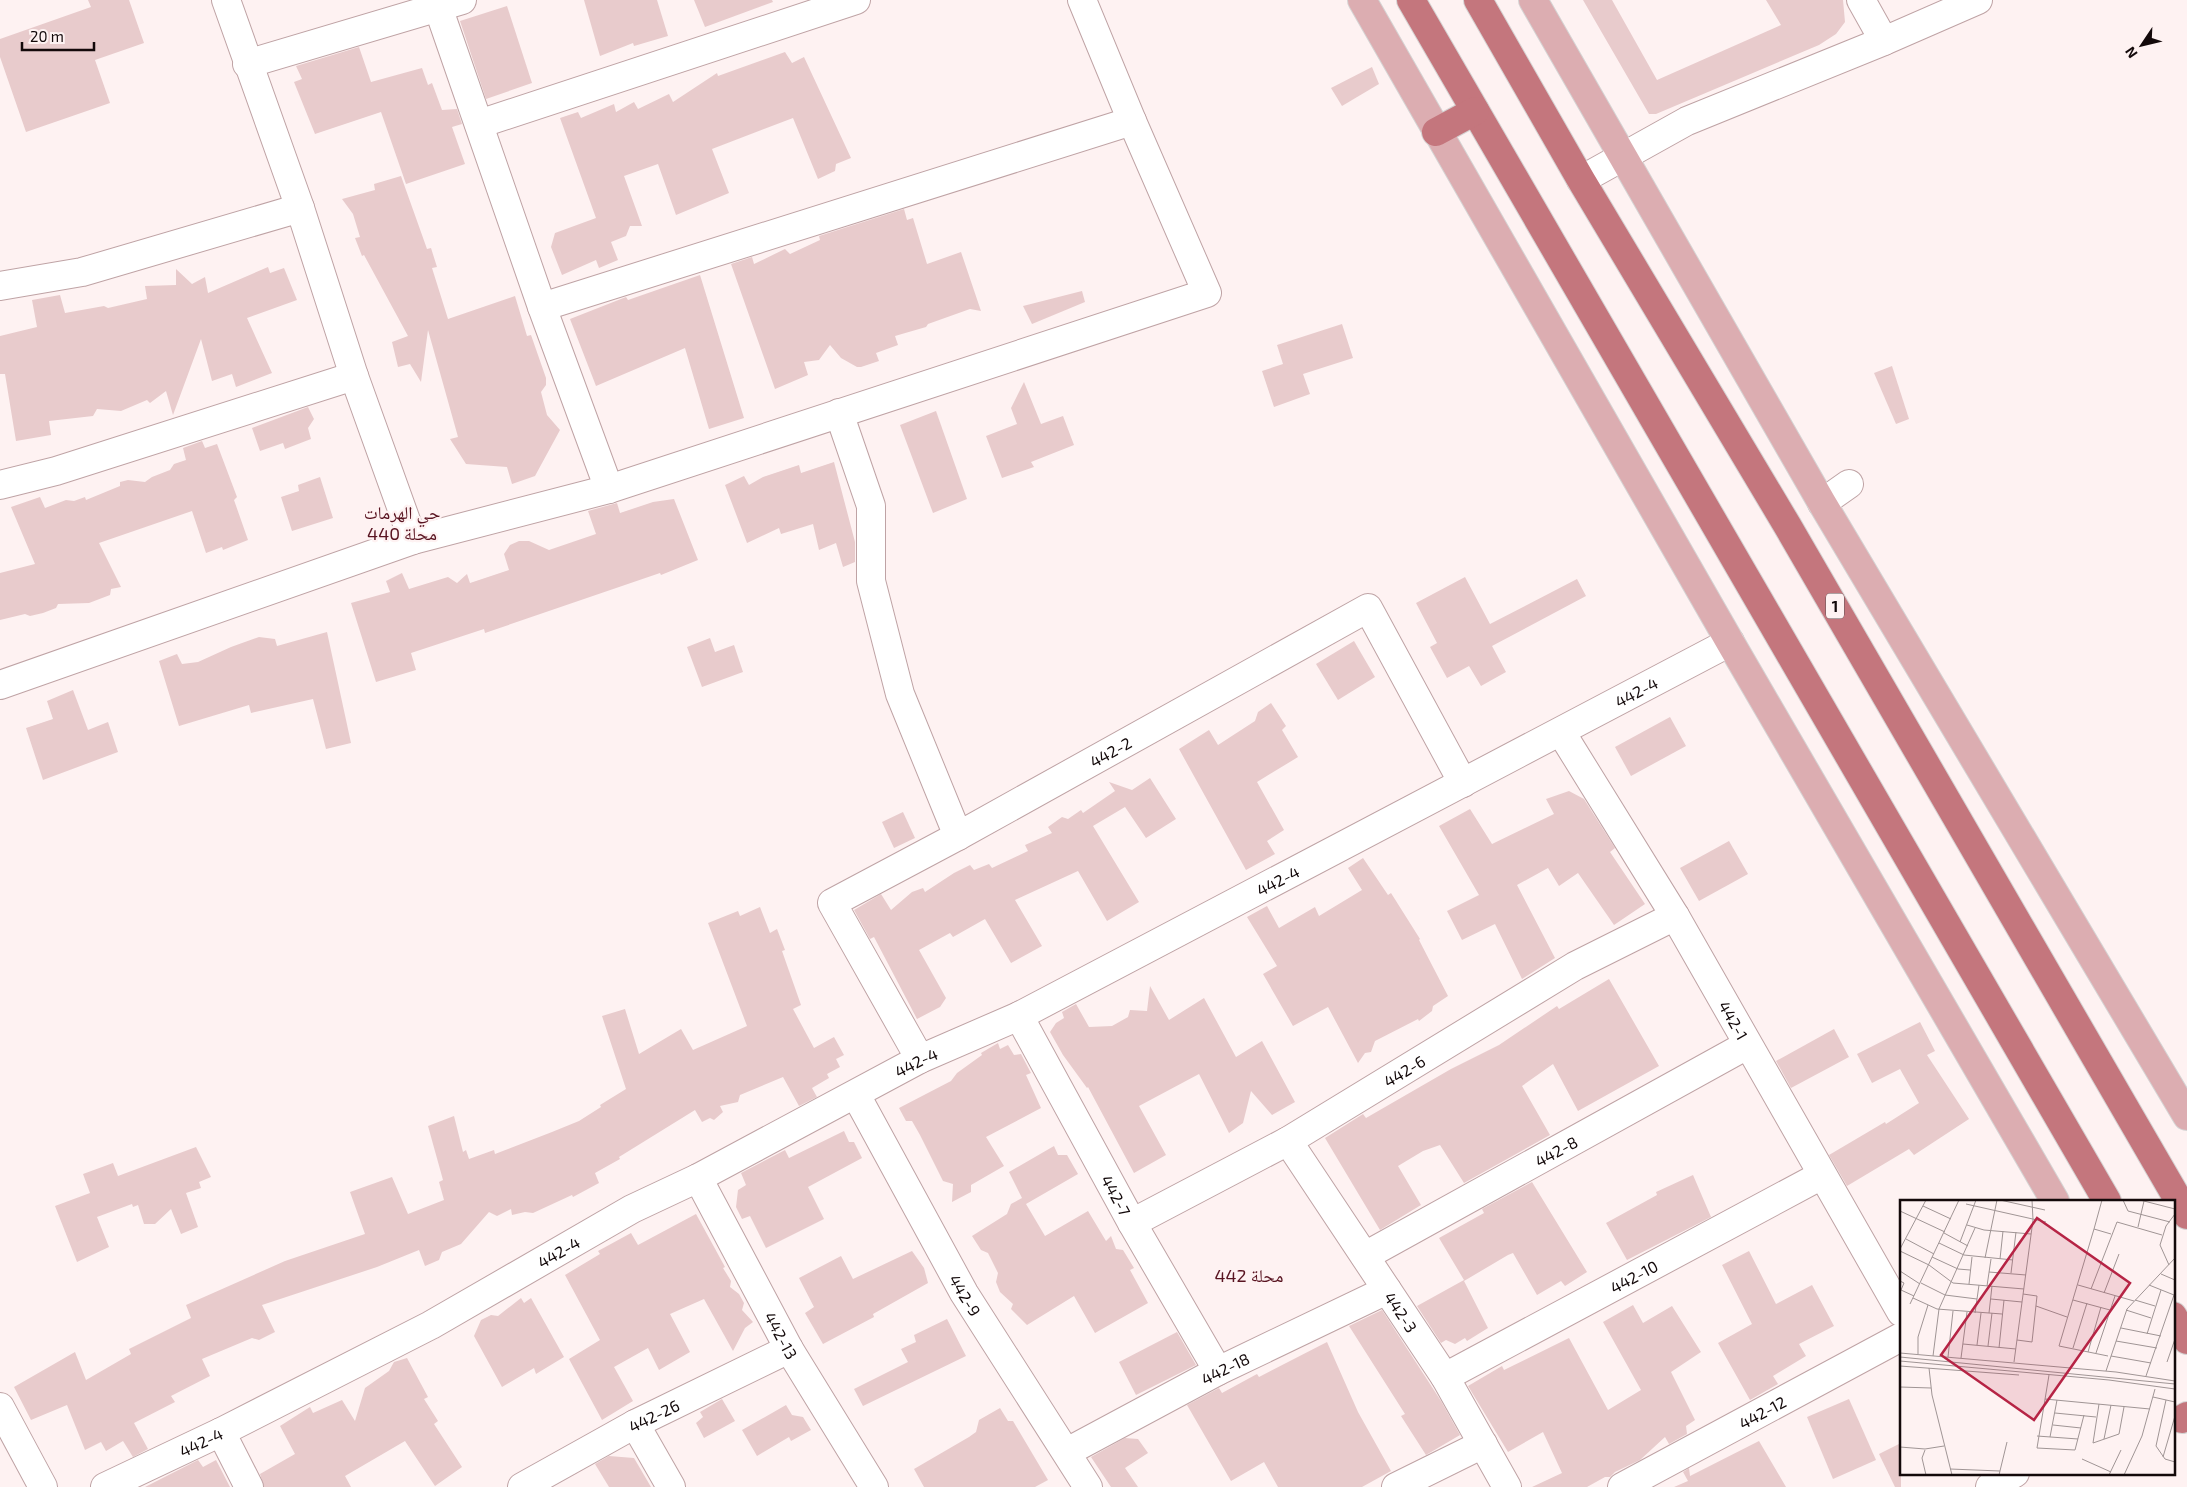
<svg xmlns="http://www.w3.org/2000/svg" width="2187" height="1487" font-family="'Exo 2','Noto Naskh Arabic',sans-serif">
<style>
.building{fill:#e8cbcc}
.lines{fill:none;stroke-linecap:round;stroke-linejoin:round}
.minor-casing{stroke:#bfa3a5;stroke-width:30}
.major-casing{stroke:#d5d3d3;stroke-width:30}
.highway-casing{stroke:#d5d3d3;stroke-width:30}
.minor{stroke:#fff;stroke-width:28}
.major{stroke:#dcadb1;stroke-width:28}
.highway{stroke:#c4767d;stroke-width:28}
.labels{text-anchor:middle;dominant-baseline:central;stroke-width:4.5;stroke-linejoin:round;paint-order:stroke}
.shield{fill:#fef2f2;stroke:#5a4f50;stroke-width:1}
.shield-label{font-size:15px;font-weight:bold;fill:#13090a}
.street-label{font-size:16px;fill:#13090a;stroke:#fef2f2}
.neighbourhood-label{font-size:18px;fill:#591421;stroke:#fef2f2}
.inset-road{fill:none;stroke:#a09595;stroke-width:1}
.view{fill:#b62445;fill-opacity:0.15;stroke:#b62445;stroke-width:2.5}
.inset-edge{fill:none;stroke:#13090a;stroke-width:2.5}
</style>
<rect width="100%" height="100%" fill="#fef2f2"/>
<g class="building">
<polygon points="88,0 129,0 144,43 95,60 110,103 26,132 0,57 0,39 91,7"/>
<polygon points="584,0 657,0 668,36 634,46 633,43 600,56"/>
<polygon points="694,0 772,0 773,2 705,27"/>
<polygon points="1583,0 1612,0 1657,80 1781,25 1766,0 1843,0 1845,22 1836,34 1819,45 1656,114 1649,114"/>
<polygon points="507,6 532,83 486,99 460,21"/>
<polygon points="359,47 371,82 422,68 428,85 432,83 442,110 457,109 462,124 452,127 465,164 406,184 381,112 315,134 294,82 302,79 296,66"/>
<polygon points="785,52 792,63 804,57 851,158 836,164 835,171 818,179 793,118 712,149 729,193 676,215 658,164 624,176 642,226 630,226 626,236 611,242 618,260 599,268 596,260 562,275 551,247 555,233 596,218 560,118 578,112 581,118 614,104 616,112 634,102 638,109 669,94 673,102 717,73 718,76"/>
<polygon points="1372,67 1379,84 1342,106 1331,88"/>
<polygon points="401,176 427,249 431,248 437,267 432,268 448,319 515,296 527,336 531,335 546,378 546,385 541,392 547,415 560,430 535,476 512,484 507,467 466,464 450,439 458,437 428,330 421,382 410,364 398,367 392,342 408,336 364,255 362,256 355,238 360,237 353,214 342,199 375,190 374,184"/>
<polygon points="904,209 907,220 913,218 927,264 961,252 981,311 970,309 928,324 926,327 895,336 898,345 876,353 879,361 861,367 857,367 841,358 830,345 819,360 804,362 808,375 775,389 731,264 752,257 754,264 785,249 790,254 820,240 819,236"/>
<polygon points="268,267 270,273 284,268 297,300 247,318 272,373 236,387 232,374 212,381 201,339 173,415 166,391 150,403 147,400 121,411 97,409 93,416 49,421 51,435 16,441 5,374 0,374 0,336 37,327 32,300 60,295 65,313 104,306 108,308 147,299 145,286 176,285 176,269 192,284 205,277 208,293"/>
<polygon points="700,275 744,418 709,429 685,348 596,386 570,319 626,297 628,300"/>
<polygon points="1082,291 1085,302 1032,324 1023,306"/>
<polygon points="1342,324 1353,358 1303,374 1310,394 1274,407 1262,371 1283,364 1277,345"/>
<polygon points="1892,366 1909,419 1896,424 1874,373"/>
<polygon points="1024,382 1041,424 1063,416 1074,445 1031,462 1034,467 1002,478 986,436 1017,424 1011,408"/>
<polygon points="308,407 314,419 308,428 311,439 285,449 283,443 260,451 252,428"/>
<polygon points="936,411 967,499 933,513 900,425"/>
<polygon points="202,441 205,448 217,444 237,497 234,500 248,540 223,550 222,547 206,553 192,511 99,543 121,587 111,589 110,595 89,603 58,604 56,608 43,613 30,616 25,614 0,620 0,573 35,564 11,507 40,497 45,508 66,500 74,501 85,497 86,500 120,486 120,482 128,480 145,482 152,477 170,470 174,464 186,460 183,448"/>
<polygon points="834,462 855,542 855,562 843,567 836,543 819,550 813,524 781,534 779,528 747,543 725,485 744,476 749,485 763,477 799,465 801,473"/>
<polygon points="320,477 333,518 292,531 281,497 299,491 298,485"/>
<polygon points="674,499 698,560 661,575 660,573 485,633 484,629 411,653 416,670 376,682 351,603 390,592 386,581 402,573 409,589 448,577 457,583 467,574 470,583 509,570 504,554 510,545 519,541 529,541 549,550 596,534 588,511 617,503 620,513 653,502"/>
<polygon points="1465,577 1490,624 1577,579 1586,596 1492,646 1506,672 1481,686 1469,666 1447,678 1430,647 1437,643 1416,603"/>
<polygon points="327,632 351,743 326,749 313,699 251,713 249,705 179,726 159,661 177,654 182,664 198,662 231,647 259,637 275,639 277,646"/>
<polygon points="710,638 715,652 734,645 743,672 702,687 687,647"/>
<polygon points="1354,641 1375,677 1338,700 1316,664"/>
<polygon points="73,690 88,730 108,722 118,752 43,780 26,728 53,719 47,701"/>
<polygon points="1271,703 1286,726 1282,730 1298,757 1257,782 1284,830 1267,841 1275,854 1246,870 1179,749 1209,730 1218,745 1255,721 1258,712"/>
<polygon points="1670,717 1686,746 1631,776 1615,747"/>
<polygon points="1150,778 1176,819 1146,838 1125,807 1093,826 1139,902 1107,921 1078,871 1015,900 1042,946 1011,963 985,919 953,937 950,933 919,950 946,998 940,1007 917,1019 874,937 870,939 854,910 881,894 891,910 912,892 923,888 925,892 954,873 970,865 974,870 989,864 992,868 1028,851 1025,845 1052,833 1048,827 1062,817 1068,819 1081,810 1083,813 1115,791 1109,782 1132,790"/>
<polygon points="1569,791 1584,799 1615,848 1610,852 1645,904 1614,925 1578,873 1559,886 1548,868 1517,885 1555,958 1522,979 1495,924 1462,940 1447,911 1479,895 1439,826 1470,809 1492,844 1554,814 1546,799"/>
<polygon points="903,812 915,838 894,848 882,822"/>
<polygon points="1729,841 1748,874 1699,901 1680,868"/>
<polygon points="1363,858 1388,895 1391,893 1420,939 1419,940 1448,996 1433,1006 1432,1011 1419,1021 1418,1019 1375,1041 1371,1052 1365,1053 1358,1063 1328,1007 1293,1026 1263,974 1277,966 1247,917 1267,906 1279,928 1315,907 1319,916 1362,890 1348,868"/>
<polygon points="760,907 770,933 777,929 785,950 782,951 801,1005 793,1009 814,1048 834,1037 844,1055 836,1059 840,1067 827,1074 829,1078 812,1088 817,1097 799,1106 783,1077 740,1095 738,1102 720,1106 723,1112 714,1120 710,1118 702,1122 695,1110 619,1157 620,1159 595,1173 599,1183 573,1197 572,1195 533,1213 525,1212 512,1215 511,1209 497,1216 489,1212 461,1244 442,1252 439,1260 425,1266 419,1250 377,1267 262,1305 275,1332 259,1340 252,1338 202,1359 210,1376 171,1396 175,1402 134,1423 148,1449 133,1457 123,1441 106,1451 101,1442 85,1450 67,1405 31,1420 14,1387 75,1352 86,1380 131,1354 129,1349 191,1318 186,1305 285,1261 365,1234 350,1192 392,1177 408,1214 444,1200 439,1182 443,1180 428,1126 454,1116 463,1152 466,1150 469,1159 494,1150 495,1154 552,1132 579,1121 601,1107 600,1105 626,1089 602,1016 625,1009 639,1054 681,1029 693,1050 747,1026 708,923 738,911 740,916"/>
<polygon points="1609,979 1659,1066 1578,1111 1553,1064 1522,1086 1550,1135 1464,1183 1440,1145 1423,1151 1398,1166 1421,1205 1380,1230 1325,1138 1363,1114 1366,1118 1451,1069 1499,1045 1557,1006 1559,1009"/>
<polygon points="1150,986 1169,1020 1204,998 1236,1057 1262,1041 1295,1102 1272,1115 1251,1091 1243,1123 1229,1133 1199,1074 1139,1106 1166,1155 1134,1173 1088,1087 1087,1088 1063,1055 1050,1032 1056,1023 1064,1018 1062,1012 1076,1004 1089,1027 1112,1026 1128,1017 1130,1010 1147,1011"/>
<polygon points="1920,1022 1935,1051 1927,1055 1969,1119 1914,1155 1909,1149 1847,1186 1829,1155 1885,1122 1886,1124 1919,1103 1900,1069 1872,1083 1857,1054"/>
<polygon points="1834,1029 1849,1057 1791,1088 1776,1061"/>
<polygon points="998,1043 1000,1049 1008,1045 1014,1055 1021,1054 1031,1073 1026,1075 1041,1108 986,1137 1004,1166 971,1185 971,1192 952,1202 953,1184 943,1181 920,1135 912,1121 906,1121 899,1108 951,1081 957,1073 982,1055 981,1053"/>
<polygon points="844,1131 849,1142 854,1142 862,1158 808,1187 824,1219 766,1248 750,1216 742,1219 736,1207 738,1190 746,1185 741,1173 785,1150 789,1158"/>
<polygon points="1054,1146 1058,1155 1067,1155 1078,1174 1026,1204 1045,1236 1088,1211 1106,1241 1111,1236 1116,1249 1123,1250 1134,1268 1130,1270 1148,1303 1095,1333 1074,1296 1027,1325 1011,1309 1013,1304 1000,1292 996,1282 998,1273 988,1253 981,1250 972,1236 1007,1214 1011,1204 1022,1198 1009,1172"/>
<polygon points="196,1147 211,1177 199,1182 201,1188 186,1193 198,1227 181,1234 171,1209 155,1224 144,1224 138,1205 133,1207 132,1204 97,1217 109,1247 77,1262 55,1206 90,1193 83,1174 113,1163 118,1176"/>
<polygon points="1693,1175 1711,1217 1627,1260 1606,1223 1657,1195 1656,1192"/>
<polygon points="1532,1182 1587,1272 1565,1286 1561,1281 1537,1295 1513,1253 1508,1255 1464,1281 1488,1328 1467,1341 1465,1338 1455,1344 1446,1340 1441,1343 1417,1306 1464,1280 1439,1238 1484,1213 1482,1209"/>
<polygon points="696,1214 725,1267 723,1268 731,1281 730,1287 739,1294 744,1303 742,1310 753,1322 745,1328 733,1351 704,1299 670,1314 690,1352 659,1370 648,1348 614,1367 633,1401 602,1420 569,1359 600,1340 565,1275 600,1254 598,1251 631,1233 638,1245"/>
<polygon points="912,1251 924,1268 928,1283 873,1314 874,1317 823,1344 805,1313 814,1307 799,1278 841,1256 853,1279"/>
<polygon points="1749,1251 1776,1304 1812,1285 1834,1326 1799,1344 1806,1356 1773,1376 1778,1384 1750,1400 1718,1343 1752,1324 1722,1265"/>
<polygon points="521,1298 524,1303 531,1298 564,1357 536,1374 534,1368 502,1387 474,1336 481,1320 491,1315 498,1316"/>
<polygon points="1633,1305 1643,1323 1672,1306 1701,1352 1671,1372 1695,1420 1686,1426 1687,1434 1669,1444 1665,1437 1640,1460 1615,1472 1610,1477 1605,1477 1587,1487 1532,1487 1562,1473 1543,1432 1508,1452 1468,1386 1502,1366 1504,1370 1569,1338 1608,1410 1641,1390 1603,1322"/>
<polygon points="1382,1310 1441,1401 1460,1435 1426,1455 1401,1416 1405,1414 1349,1326"/>
<polygon points="947,1319 966,1356 863,1406 854,1389 908,1362 901,1349 916,1342 914,1335"/>
<polygon points="1177,1332 1196,1365 1136,1395 1119,1362"/>
<polygon points="1327,1342 1358,1412 1391,1471 1362,1487 1278,1487 1264,1462 1231,1481 1187,1405 1219,1388 1222,1393 1257,1374 1259,1377"/>
<polygon points="407,1358 428,1397 424,1399 438,1421 434,1424 462,1467 435,1486 405,1441 345,1476 351,1487 264,1487 260,1474 295,1454 280,1426 310,1407 313,1413 342,1400 355,1421 365,1388 389,1371 394,1362"/>
<polygon points="722,1399 735,1421 704,1438 696,1423 703,1417 700,1412"/>
<polygon points="1849,1399 1876,1460 1833,1479 1807,1417"/>
<polygon points="786,1405 792,1415 803,1417 811,1430 791,1441 789,1437 757,1456 742,1430"/>
<polygon points="1000,1408 1008,1421 1013,1421 1048,1480 1035,1487 924,1487 914,1469 969,1437 976,1432 979,1420"/>
<polygon points="1125,1438 1138,1439 1148,1453 1125,1468 1138,1487 1111,1487 1091,1457"/>
<polygon points="1759,1441 1786,1487 1674,1487 1688,1481 1683,1472 1689,1468 1690,1476"/>
<polygon points="1901,1443 1901,1487 1895,1487 1879,1454"/>
<polygon points="609,1456 634,1458 651,1487 609,1487 595,1464"/>
<polygon points="198,1460 203,1467 216,1460 230,1487 145,1487"/>
</g>
<g class="lines">
<g class="minor-casing">
<g id="minor">
<polyline points="226,0 300,208 354,376 413,540"/>
<polyline points="1861,0 1884,41"/>
<polyline points="438,7 542,307 609,489"/>
<polyline points="247,64 462,0"/>
<polyline points="479,124 856,0"/>
<polyline points="1581,180 1687,121 1884,41 1978,0"/>
<polyline points="0,286 82,272 300,208"/>
<polyline points="542,307 1132,121"/>
<polyline points="839,413 871,506 871,581 900,694 958,836"/>
<polyline points="0,485 56,471 354,376"/>
<polyline points="1822,503 1849,484"/>
<polyline points="0,685 413,540 609,489 1207,293 1132,121 1082,0"/>
<path id="s1" d="M1561,732L1675,916L1901,1312"/>
<path id="s2" d="M1019,1016L1132,1223L1218,1371"/>
<path id="s3" d="M920,1059L832,903L958,836L1368,608L1463,783"/>
<path id="s4" d="M856,1095L964,1293L1088,1487"/>
<path id="s5" d="M1288,1141L1445,1377L1507,1487"/>
<path id="s6" d="M698,1178L789,1349L874,1487"/>
<path id="s7" d="M1132,1223L1288,1141L1575,966L1675,916"/>
<path id="s8" d="M1365,1256L1747,1045"/>
<path id="s9" d="M1445,1377L1822,1175"/>
<polyline points="0,1407 43,1487"/>
<polyline points="635,1424 671,1487"/>
<polyline points="221,1432 249,1487"/>
<path id="s10" d="M1067,1452L1218,1371L1387,1290"/>
<path id="s11" d="M105,1487L221,1432L431,1325L632,1209L698,1178L920,1059L1019,1016L1730,642"/>
<path id="s12" d="M522,1487L635,1424L789,1349"/>
<polyline points="1396,1487 1483,1444"/>
<path id="s13" d="M1622,1487L1901,1337"/>
<polyline points="1990,1487 2015,1473"/>
</g>
</g>
<g class="major-casing">
<g id="major">
<polyline points="1362,0 1730,642 2055,1201"/>
<polyline points="1533,0 1822,503 2187,1116"/>
</g>
</g>
<g class="highway-casing">
<g id="highway">
<polyline points="1411,0 2107,1201"/>
<polyline points="1478,0 1581,180 1787,525 2187,1215"/>
<polyline points="1436,132 1475,111"/>
<polyline points="2173,1316 2187,1340"/>
<polyline points="2182,1419 2187,1416"/>
</g>
</g>
<use href="#minor" class="minor"/>
<use href="#major" class="major"/>
<use href="#highway" class="highway"/>
</g>
<g class="labels">
<rect class="shield" x="1826" y="593.5" width="18" height="25" rx="4"/>
<g class="shield-label">
<text x="1835" y="606">1</text>
</g>
<g class="street-label">
<text stroke="none"><textPath href="#s11" startOffset="1726">442-4</textPath></text>
<text stroke="none"><textPath href="#s3" startOffset="496">442-2</textPath></text>
<text stroke="none"><textPath href="#s11" startOffset="1321">442-4</textPath></text>
<text stroke="none"><textPath href="#s1" startOffset="336">442-1</textPath></text>
<text stroke="none"><textPath href="#s11" startOffset="916">442-4</textPath></text>
<text stroke="none"><textPath href="#s7" startOffset="312">442-6</textPath></text>
<text stroke="none"><textPath href="#s8" startOffset="218">442-8</textPath></text>
<text stroke="none"><textPath href="#s2" startOffset="204">442-7</textPath></text>
<text stroke="none"><textPath href="#s11" startOffset="511">442-4</textPath></text>
<text stroke="none"><textPath href="#s9" startOffset="214">442-10</textPath></text>
<text stroke="none"><textPath href="#s4" startOffset="228">442-9</textPath></text>
<text stroke="none"><textPath href="#s5" startOffset="205">442-3</textPath></text>
<text stroke="none"><textPath href="#s6" startOffset="178">442-13</textPath></text>
<text stroke="none"><textPath href="#s10" startOffset="179">442-18</textPath></text>
<text stroke="none"><textPath href="#s13" startOffset="159">442-12</textPath></text>
<text stroke="none"><textPath href="#s12" startOffset="150">442-26</textPath></text>
<text stroke="none"><textPath href="#s11" startOffset="106">442-4</textPath></text>
</g>
<g class="neighbourhood-label">
<text x="402" y="512">حي الهرمات<tspan x="402" dy="21">محلة 440</tspan></text>
<text x="1249" y="1275">محلة 442</text>
</g>
</g>
<g transform="translate(1900 1200)">
<rect width="275" height="275" fill="#fef2f2"/>
<path class="inset-road" d="M100,0L145,10M223,0L228,11L270,22M240,0L275,9M66,4L146,22M23,6L51,19M0,11L45,32M67,25L84,30L131,34M238,27L244,1M194,29L202,0M44,33L68,46M6,39L34,54M60,42L76,0M39,43L64,55L113,60M0,49L26,0M0,51L29,65L53,83L124,89M32,57L58,69L70,70M85,58L97,0M100,59L103,31M269,65L260,45L266,26L275,14M0,71L20,84M89,72L126,75M111,73L116,32M261,74L275,80M0,81L4,83L1,90L14,96M21,83L45,95L77,99M69,84L72,57M178,85L234,101M249,85L274,95M87,86L91,59M191,89L217,22L262,35M204,93L219,54M13,98L37,109L102,114M91,99L122,102M173,100L210,110M235,100L255,106M10,104L59,0M136,106L167,117M226,110L251,118M75,113L79,85M89,113L92,86M221,128L261,136M247,134L261,90M117,140L132,142L137,96L123,94M216,141L257,148M63,144L116,149M77,145L81,113M88,146L92,113M99,148L104,100M173,148L187,103M188,152L201,107M0,153L216,172L275,181M196,153L215,96M18,154V137L28,105M33,156L39,109L75,28M208,156L159,146L194,29L211,34M211,156L251,163M0,157L275,184M48,157L53,111M61,158L67,112M0,161L209,180L275,189M114,162L133,20L132,0M267,162L275,139M0,166L119,175M29,168L32,195L52,275M206,171L227,109L275,58M149,175L137,248L175,250L184,215M246,176L274,95M0,187L31,188M253,197L275,202M145,199L250,209M266,200L256,246L265,259L275,262M199,204L193,243L219,234L224,207M155,213L196,217M153,225L181,228M137,236L178,239M150,237L157,200M204,239L211,205M0,247L25,249L44,246M25,250L22,258L26,275M263,257L275,216M182,259L211,272M50,269L100,271M99,275L107,242M209,275L221,250M224,275L242,236L255,189"/>
<path class="view" d="M137,18L230,83L134,220L41,155Z"/>
<rect width="275" height="275" class="inset-edge"/>
</g>
<g transform="translate(2142 45) rotate(235)" stroke="#fef2f2" stroke-width="4" paint-order="stroke">
<path d="M0-4L9 19L0 12L-9 19Z" fill="#13090a"/>
<text y="-8" font-size="14" font-weight="bold" text-anchor="middle" fill="#13090a">N</text>
</g>
<path d="M22 42v8h72v-8" fill="none" stroke="#13090a" stroke-width="2.5"/>
<text x="30" y="42" font-size="15" fill="#13090a" stroke="#fef2f2" stroke-width="4" paint-order="stroke">20 m</text>
</svg>
